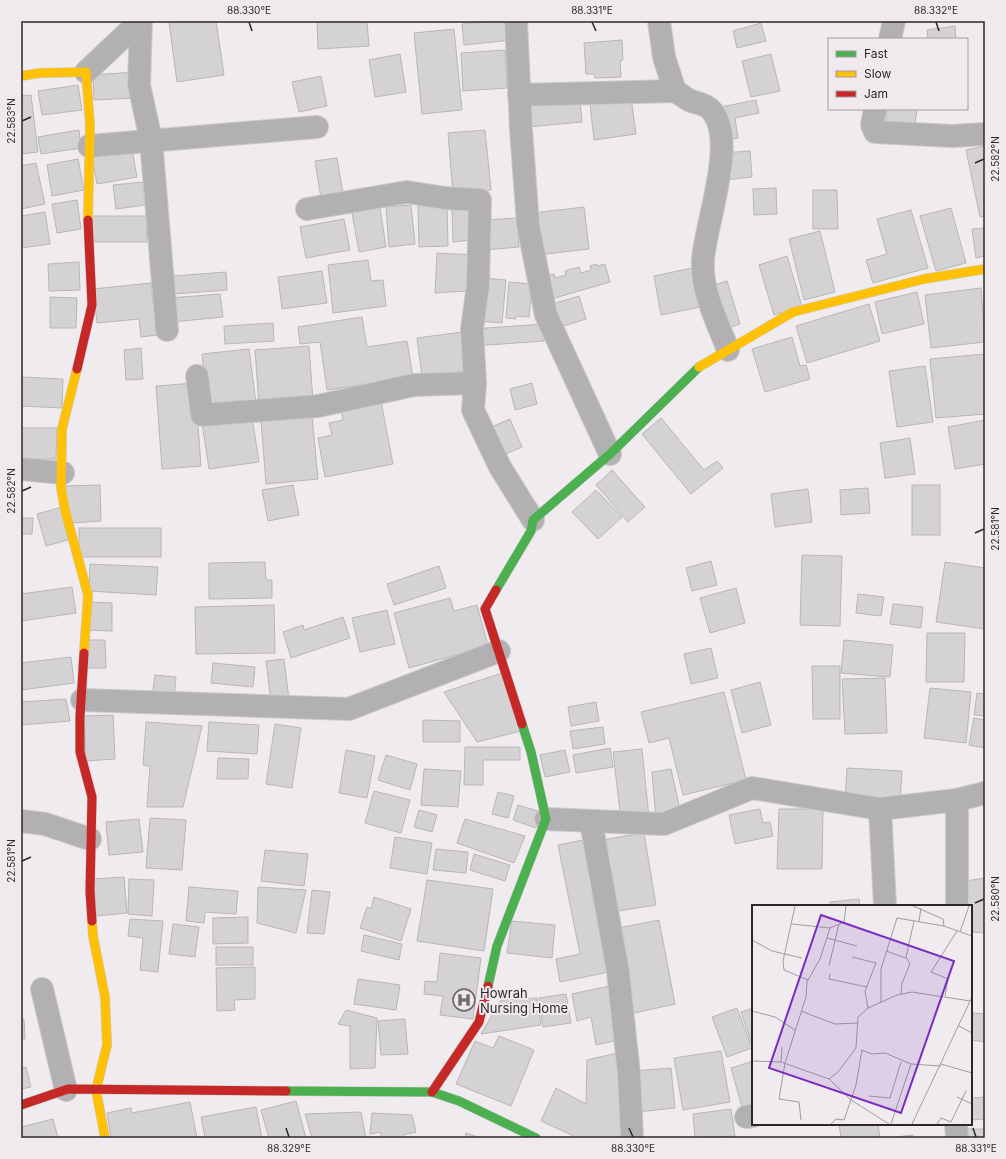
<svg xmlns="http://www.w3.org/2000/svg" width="1006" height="1159" font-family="Inter,sans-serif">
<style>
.building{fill:#d5d2d4;stroke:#b9b6b9}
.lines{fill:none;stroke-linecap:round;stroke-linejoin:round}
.street-casing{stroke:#cbc9cb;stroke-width:24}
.fast-casing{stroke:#cbc9cb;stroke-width:10}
.slow-casing{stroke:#cbc9cb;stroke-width:10}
.jam-casing{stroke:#cbc9cb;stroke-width:10}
.street{stroke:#b2b0b2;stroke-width:22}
.fast{stroke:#4caf50;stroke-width:9}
.slow{stroke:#ffc107;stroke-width:9}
.jam{stroke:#c62828;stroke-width:9}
.ticks{fill:none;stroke:#2a282a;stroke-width:1.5}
.labels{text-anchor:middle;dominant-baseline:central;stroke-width:4;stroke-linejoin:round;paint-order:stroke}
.poi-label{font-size:13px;fill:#2a282a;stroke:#f0eaef;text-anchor:start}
.inset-road{fill:none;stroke:#a09da0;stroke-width:1}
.view{fill:#7b2cbf;fill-opacity:0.15;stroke:#7b2cbf;stroke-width:2}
.inset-edge{fill:none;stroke:#2a282a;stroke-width:2}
.neatline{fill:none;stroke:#2a282a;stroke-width:1.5}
.ticks-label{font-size:10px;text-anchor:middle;fill:#2a282a}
</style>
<rect width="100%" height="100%" fill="#efebee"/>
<g class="building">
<polygon points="177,21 216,21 224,75 177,82 169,22"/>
<polygon points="317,21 367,21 369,46 318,49"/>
<polygon points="494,21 510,21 512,40 464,45 462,24"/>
<polygon points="761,23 766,41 737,48 733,31"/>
<polygon points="955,26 956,39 928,39 927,30"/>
<polygon points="454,29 462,110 422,114 414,33"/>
<polygon points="622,40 623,60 620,61 621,77 595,78 594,74 586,74 584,43"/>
<polygon points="505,50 507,88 463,91 461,53"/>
<polygon points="400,54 406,92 375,97 369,60"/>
<polygon points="771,54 780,91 751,97 742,61"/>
<polygon points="134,72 135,98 94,100 93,75"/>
<polygon points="321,76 327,106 299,112 292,82"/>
<polygon points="78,85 82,110 42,115 38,91"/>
<polygon points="31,95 38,152 21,154 21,96"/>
<polygon points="631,98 636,134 594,140 590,104"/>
<polygon points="756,100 759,113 735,118 738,138 727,140 721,107"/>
<polygon points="580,101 582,122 528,127 526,106"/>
<polygon points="887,109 917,109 914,132 885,130"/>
<polygon points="79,130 81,148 41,154 38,137"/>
<polygon points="485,130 491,190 453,194 448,133"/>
<polygon points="985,146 985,216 980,217 966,150"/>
<polygon points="132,149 137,177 97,184 92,156"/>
<polygon points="750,151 752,177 724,180 722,153"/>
<polygon points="337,158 343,194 321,198 315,161"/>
<polygon points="78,159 84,190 52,196 47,165"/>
<polygon points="36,163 45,204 21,209 21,166"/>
<polygon points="143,182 145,205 116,209 113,185"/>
<polygon points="776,188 777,214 754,215 753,189"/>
<polygon points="813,190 837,190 838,229 813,229"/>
<polygon points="77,200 81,229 57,233 52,204"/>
<polygon points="411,205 415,244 389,247 386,207"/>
<polygon points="447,205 448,246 419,247 418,206"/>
<polygon points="473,206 472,240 453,242 452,207"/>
<polygon points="584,207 589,249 537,255 533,213"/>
<polygon points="380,208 386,247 359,252 352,213"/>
<polygon points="951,208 966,263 936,271 920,216"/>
<polygon points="911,210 928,268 873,283 866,260 887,254 877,219"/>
<polygon points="45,212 50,244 21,248 21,216"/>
<polygon points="91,216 146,216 147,242 91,242"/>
<polygon points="517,218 519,247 486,250 484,220"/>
<polygon points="344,219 350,250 306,258 300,227"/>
<polygon points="985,228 985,256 976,258 972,229"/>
<polygon points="820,231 835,292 804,300 789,239"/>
<polygon points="437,253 475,255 466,291 435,293"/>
<polygon points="787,256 802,306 774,315 759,265"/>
<polygon points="368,260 371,281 383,280 386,306 333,313 328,265"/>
<polygon points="79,262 80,290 49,291 48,264"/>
<polygon points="596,264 597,266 605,264 610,282 548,300 542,277 554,274 555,278 566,275 565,271 579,267 581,273 591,270 590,266"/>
<polygon points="692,268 700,307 661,315 654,276"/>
<polygon points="322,271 327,303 282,309 278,277"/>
<polygon points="226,272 227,290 174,294 173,276"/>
<polygon points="483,278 506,280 502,323 479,321"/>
<polygon points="727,281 740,324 724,329 710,286"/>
<polygon points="509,282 532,284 529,317 516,316 516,319 506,318"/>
<polygon points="151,283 157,335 141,337 139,319 97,323 93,289"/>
<polygon points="981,288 985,342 931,348 925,295"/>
<polygon points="917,292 924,324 882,334 875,302"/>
<polygon points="220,294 223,317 172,322 170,298"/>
<polygon points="579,296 586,319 557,328 549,305"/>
<polygon points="50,297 77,298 76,328 50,328"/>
<polygon points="869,304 880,341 807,363 796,326"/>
<polygon points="362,317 367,347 407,341 413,377 327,390 320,342 300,344 298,327"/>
<polygon points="273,323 274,341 225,344 224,326"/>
<polygon points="543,324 544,341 474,346 473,329"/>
<polygon points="462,332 466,371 422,376 417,338"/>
<polygon points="792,337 800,366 806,365 810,379 765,392 752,349"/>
<polygon points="309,346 313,401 259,405 255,350"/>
<polygon points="141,348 143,379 126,380 124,350"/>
<polygon points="249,349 256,403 208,409 202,354"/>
<polygon points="985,354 985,414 936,418 930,359"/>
<polygon points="925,366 933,422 897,427 889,371"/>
<polygon points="22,377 63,379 62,408 21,406"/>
<polygon points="195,383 201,466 162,469 156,386"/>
<polygon points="532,383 537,404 515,410 510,389"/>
<polygon points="380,396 393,464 325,477 318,438 332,435 329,423 343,420 340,404"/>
<polygon points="312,416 318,479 266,484 261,421"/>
<polygon points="252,417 259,462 209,469 202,423"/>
<polygon points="661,418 704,470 717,461 723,468 691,494 642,434"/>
<polygon points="510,419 522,447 501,456 489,428"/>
<polygon points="985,420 985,464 955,469 948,427"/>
<polygon points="21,428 57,428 56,459 21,459"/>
<polygon points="910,438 915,474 885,478 880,443"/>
<polygon points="612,470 645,507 628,522 596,485"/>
<polygon points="100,485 101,521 71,523 64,486"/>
<polygon points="293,485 299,515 268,521 262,490"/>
<rect x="912" y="485" width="28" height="50"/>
<polygon points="868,488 870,513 841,515 840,490"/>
<polygon points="808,489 812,522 775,527 771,494"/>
<polygon points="596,490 622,517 598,539 572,512"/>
<polygon points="62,507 71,539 46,546 37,514"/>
<polygon points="21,518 33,518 32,534 21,534"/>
<rect x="79" y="528" width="82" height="29"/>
<polygon points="802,555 842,556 840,626 800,625"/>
<polygon points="711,561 717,585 692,591 686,568"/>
<polygon points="265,562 266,580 272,580 272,598 209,599 209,563"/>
<polygon points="945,562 985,568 985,629 936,622"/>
<polygon points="90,564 158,567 156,595 89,591"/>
<polygon points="439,566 446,588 394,605 387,584"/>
<polygon points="72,587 76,613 21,621 21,594"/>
<polygon points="736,588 745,623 710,633 700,598"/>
<polygon points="858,594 884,597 881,616 856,613"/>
<polygon points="450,598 454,611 477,605 488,646 409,668 394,613"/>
<polygon points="87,602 112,603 112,631 87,630"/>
<polygon points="893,604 923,607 921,628 890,624"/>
<polygon points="274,605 275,653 196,654 195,607"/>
<polygon points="387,610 395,644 360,652 352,618"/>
<polygon points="343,617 350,638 291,658 283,632 303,625 304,630"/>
<polygon points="927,633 965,633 964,682 926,682"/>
<polygon points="86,640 105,640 106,668 87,668"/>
<polygon points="844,640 893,645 890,677 841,673"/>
<polygon points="711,648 718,678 691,684 684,654"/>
<polygon points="71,657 74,683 21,690 21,663"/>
<polygon points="284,659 289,700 271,702 266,661"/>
<polygon points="213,663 255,667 253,687 211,683"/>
<polygon points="812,666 840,666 840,719 813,719"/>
<polygon points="502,673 521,731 477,742 444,692"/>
<polygon points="155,675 176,677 174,699 152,697"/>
<polygon points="885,678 887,733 845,734 842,679"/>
<polygon points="760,682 771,725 742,733 731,690"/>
<polygon points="930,688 971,692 966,743 924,738"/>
<polygon points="724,692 746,780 683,795 669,738 649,743 641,712"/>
<polygon points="977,693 985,694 985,716 974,715"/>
<polygon points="66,699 70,721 21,725 21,702"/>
<polygon points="596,702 599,721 571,726 568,707"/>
<polygon points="113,715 115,759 86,761 84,716"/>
<polygon points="974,718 985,720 985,748 969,745"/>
<polygon points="423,720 460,721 460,742 423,742"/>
<polygon points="146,722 202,726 183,807 147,807 150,766 143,765"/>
<polygon points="209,722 259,725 257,754 207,751"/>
<polygon points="275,724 301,728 292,788 266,784"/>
<polygon points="603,727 605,744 573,749 570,731"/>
<polygon points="465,747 520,747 520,760 483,760 483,785 464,785"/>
<polygon points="610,748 613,767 576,773 573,755"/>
<polygon points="642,749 649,817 621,820 613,752"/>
<polygon points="346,750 375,756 367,798 339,793"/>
<polygon points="565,750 570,772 545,777 540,755"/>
<polygon points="386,755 417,764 410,790 378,780"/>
<polygon points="218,758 249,759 248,779 217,779"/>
<polygon points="847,768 902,771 900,804 845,801"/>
<polygon points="424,769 461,771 458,807 421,805"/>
<polygon points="671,769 681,814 656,820 652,772"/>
<polygon points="374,791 410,800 401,833 365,823"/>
<polygon points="498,792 514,796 508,818 492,814"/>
<polygon points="518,805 541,812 536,828 513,820"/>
<polygon points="760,809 763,823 770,822 773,836 735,844 729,815"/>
<polygon points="779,809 823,809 822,869 777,869"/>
<polygon points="419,810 437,815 432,832 414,827"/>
<polygon points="150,818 186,820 182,870 146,868"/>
<polygon points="139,819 143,852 109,855 106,822"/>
<polygon points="465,819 525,836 514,863 457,843"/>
<polygon points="644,833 656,905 612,912 601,840"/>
<polygon points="395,837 432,843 427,874 390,868"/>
<polygon points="588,839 614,971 560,982 556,959 580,954 558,845"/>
<polygon points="436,849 468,852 466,873 433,870"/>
<polygon points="265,850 308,854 304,886 261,881"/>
<polygon points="474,854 510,865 505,881 470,870"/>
<polygon points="124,877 127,913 96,916 94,879"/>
<polygon points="985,878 985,933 973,932 971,906 969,906 965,881"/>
<polygon points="129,879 154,880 152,916 128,914"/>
<polygon points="427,880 493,889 484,951 417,941"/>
<polygon points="189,887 238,891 236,914 205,912 204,923 186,921"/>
<polygon points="258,887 306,890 296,933 257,923"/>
<polygon points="312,890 330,892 324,934 307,933"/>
<polygon points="374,897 411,909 401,941 360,928 367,907 371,909"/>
<polygon points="859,899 860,906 830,906 830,902"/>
<polygon points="248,917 248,943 213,944 213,918"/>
<polygon points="130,919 163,921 158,972 140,970 143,938 128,936"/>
<polygon points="659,920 675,1004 630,1014 613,929"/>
<polygon points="512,921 555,925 552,958 507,953"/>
<polygon points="173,924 199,927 195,957 169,954"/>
<polygon points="364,935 402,944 399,960 361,951"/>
<rect x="216" y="947" width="37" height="18"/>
<polygon points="440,953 481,958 473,1019 440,1015 443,996 424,994 425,981 437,982"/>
<polygon points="255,967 255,999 234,1000 235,1010 217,1011 216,968"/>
<polygon points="358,979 400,985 396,1010 354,1004"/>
<polygon points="614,985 618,1040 596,1045 591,1017 577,1021 572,994"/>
<polygon points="566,994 571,1023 543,1027 539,998"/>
<polygon points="537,998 541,1025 481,1034 501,1000"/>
<polygon points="737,1008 752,1048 727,1057 712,1017"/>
<polygon points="753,1008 753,1047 741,1012"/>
<polygon points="346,1010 377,1018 375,1068 350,1069 350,1026 338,1024"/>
<polygon points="973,1013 985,1014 985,1042 971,1040"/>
<polygon points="21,1019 24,1019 25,1039 21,1039"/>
<polygon points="405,1019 408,1054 381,1055 378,1021"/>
<polygon points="499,1036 534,1050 511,1106 456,1084 475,1041 493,1048"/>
<polygon points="721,1051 730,1102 683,1110 674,1058"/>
<polygon points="622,1052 627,1138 578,1138 541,1121 556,1088 586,1104 587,1060"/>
<polygon points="753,1061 753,1104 742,1107 731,1068"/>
<polygon points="26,1067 31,1087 21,1089 21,1068"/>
<polygon points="671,1068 675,1108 637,1112 633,1071"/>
<polygon points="985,1097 985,1119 971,1120 971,1098"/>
<polygon points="296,1101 306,1138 269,1138 261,1110"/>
<polygon points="190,1102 197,1138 111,1138 107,1113 131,1108 132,1113"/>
<polygon points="256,1107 262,1138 205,1138 201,1117"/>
<polygon points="731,1109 735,1136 695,1138 693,1114"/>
<polygon points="361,1112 366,1138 312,1138 305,1114"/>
<polygon points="372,1113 412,1115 416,1132 403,1135 403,1138 381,1138 381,1132 370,1134"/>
<polygon points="53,1119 58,1138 21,1138 21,1127"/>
<polygon points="839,1124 878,1124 880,1138 841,1138"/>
<rect x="967" y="1129" width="18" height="9"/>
<polygon points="466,1133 481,1138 465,1138"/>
<polygon points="913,1135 914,1138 887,1138"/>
</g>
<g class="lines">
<g class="street-casing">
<g id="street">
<polyline points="141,21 139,85 151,140 167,330"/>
<polyline points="516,21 521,129 528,225 546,315 610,454"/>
<path d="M659,21L664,57L675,91C680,94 685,98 691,101C697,103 705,104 710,109C739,137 705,224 703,260C701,291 717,321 728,350"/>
<polyline points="890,39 894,21"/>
<polyline points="86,72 140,21"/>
<polyline points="519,95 675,91"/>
<polyline points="875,109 872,125 875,132 952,136 985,134"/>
<polyline points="89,146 317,127"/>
<polyline points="307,209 407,192 445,198 480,200 478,285 472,329 475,383 473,410 500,467 533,520"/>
<polyline points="197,376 202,415 318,406 414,385 475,383"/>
<polyline points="21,469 63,473"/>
<polyline points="82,700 349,709 499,651"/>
<polyline points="957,800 957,906"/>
<polyline points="880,809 885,906"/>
<polyline points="546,819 664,824 752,788 880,809 957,800 985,793"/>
<polyline points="21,821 45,824 90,839"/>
<polyline points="591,822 618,972 629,1074 632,1138"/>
<polyline points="42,989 66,1090"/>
<polyline points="746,1117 753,1116"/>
<polyline points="956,1124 957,1138"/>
</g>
</g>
<g class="fast-casing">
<g id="fast">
<polyline points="496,590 531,531 533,520 610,454 699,367"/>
<polyline points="488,986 497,946 546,819 531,752 522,724"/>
<polyline points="286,1091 432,1092 459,1101 536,1138"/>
</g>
</g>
<g class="slow-casing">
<g id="slow">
<polyline points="21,76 40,73 86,72 90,125 88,220"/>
<polyline points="699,367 793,312 924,279 985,269"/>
<polyline points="77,369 62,429 61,488 65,510 88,595 84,653"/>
<polyline points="92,921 93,936 105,997 107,1045 96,1090 105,1138"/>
</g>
</g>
<g class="jam-casing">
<g id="jam">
<polyline points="77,369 92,305 88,220"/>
<polyline points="496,590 485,609 522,724"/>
<polyline points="84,653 80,717 80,752 92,797 90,892 92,921"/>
<polyline points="432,1092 479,1022 488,986"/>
<polyline points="21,1105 68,1089 286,1091"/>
</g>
</g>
<use href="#street" class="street"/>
<use href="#fast" class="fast"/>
<use href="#slow" class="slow"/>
<use href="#jam" class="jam"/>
</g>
<path class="ticks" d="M249,22L252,31M592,22L596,31M936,22L939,31M22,121L31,117M975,163L984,159M22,491L31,487M975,533L984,529M22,861L31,857M975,903L984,899M286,1128L289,1137M629,1128L633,1137M973,1128L976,1137"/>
<defs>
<g id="hospital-ring" transform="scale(1.15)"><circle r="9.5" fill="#f0eaef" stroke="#6f6c6f" stroke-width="1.5"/><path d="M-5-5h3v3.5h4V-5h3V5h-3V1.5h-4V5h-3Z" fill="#6f6c6f"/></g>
</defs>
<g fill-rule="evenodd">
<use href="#hospital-ring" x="464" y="1000"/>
</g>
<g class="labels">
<g class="poi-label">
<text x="480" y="993">Howrah<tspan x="480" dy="15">Nursing Home</tspan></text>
</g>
</g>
<g transform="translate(752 905)">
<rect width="220" height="220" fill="#efebee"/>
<path class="inset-road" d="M43,1L31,56L32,65L56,75M161,1L191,14L192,21M167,16L169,3M40,19L78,23L68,54L55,77L54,92L33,158L27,194L47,197L49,215M78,23L92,17L94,1M208,27L217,1M75,33L105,41M0,35L20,46L50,53M134,46L154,53M100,52L124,58L113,86L116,103M77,61L87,19M78,69L77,74L115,82M149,89L150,78L158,59L154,52L162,16M193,91L196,74L179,67L205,26M129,98V64L145,13L192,21L220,31M0,106L23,112L43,125M49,106L83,119L106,118M207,121L220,128M109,145L120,149L133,148L159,159L189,161M0,156L29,157L77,174L99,195L137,219M29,157L30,142M189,159L220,168M77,174L86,167L104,143L106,112L116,103L145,90L160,87L218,96M117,191L138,193L149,157M205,192L220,199M79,219L84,214L92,215L104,180L110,145M139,219L159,159M160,219L220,92M185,219L189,213L199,217L214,186"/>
<path class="view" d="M69,10L202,56L149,208L17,163Z"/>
<rect width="220" height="220" class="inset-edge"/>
</g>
<rect width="1006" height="1159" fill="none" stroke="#f0eaef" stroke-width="44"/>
<rect x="828" y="38" width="140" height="72" fill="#f0eaef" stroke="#a19ca0"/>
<rect x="836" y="51" width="20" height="6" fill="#4caf50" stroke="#a19ca0"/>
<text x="864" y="58" font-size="12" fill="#2a282a">Fast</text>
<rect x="836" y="71" width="20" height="6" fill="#ffc107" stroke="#a19ca0"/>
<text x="864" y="78" font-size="12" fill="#2a282a">Slow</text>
<rect x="836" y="91" width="20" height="6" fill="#c62828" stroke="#a19ca0"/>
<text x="864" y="98" font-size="12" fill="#2a282a">Jam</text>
<rect x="22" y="22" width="962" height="1115" class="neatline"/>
<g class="ticks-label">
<text x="249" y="14">88.330°E</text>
<text x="592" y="14">88.331°E</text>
<text x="936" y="14">88.332°E</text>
<text transform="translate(11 121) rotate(-90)" y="4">22.583°N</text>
<text transform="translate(995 159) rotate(-90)" y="4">22.582°N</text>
<text transform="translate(11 491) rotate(-90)" y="4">22.582°N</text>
<text transform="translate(995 529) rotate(-90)" y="4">22.581°N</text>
<text transform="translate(11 861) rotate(-90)" y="4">22.581°N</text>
<text transform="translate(995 899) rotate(-90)" y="4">22.580°N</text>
<text x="289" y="1152">88.329°E</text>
<text x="633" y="1152">88.330°E</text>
<text x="976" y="1152">88.331°E</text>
</g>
</svg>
